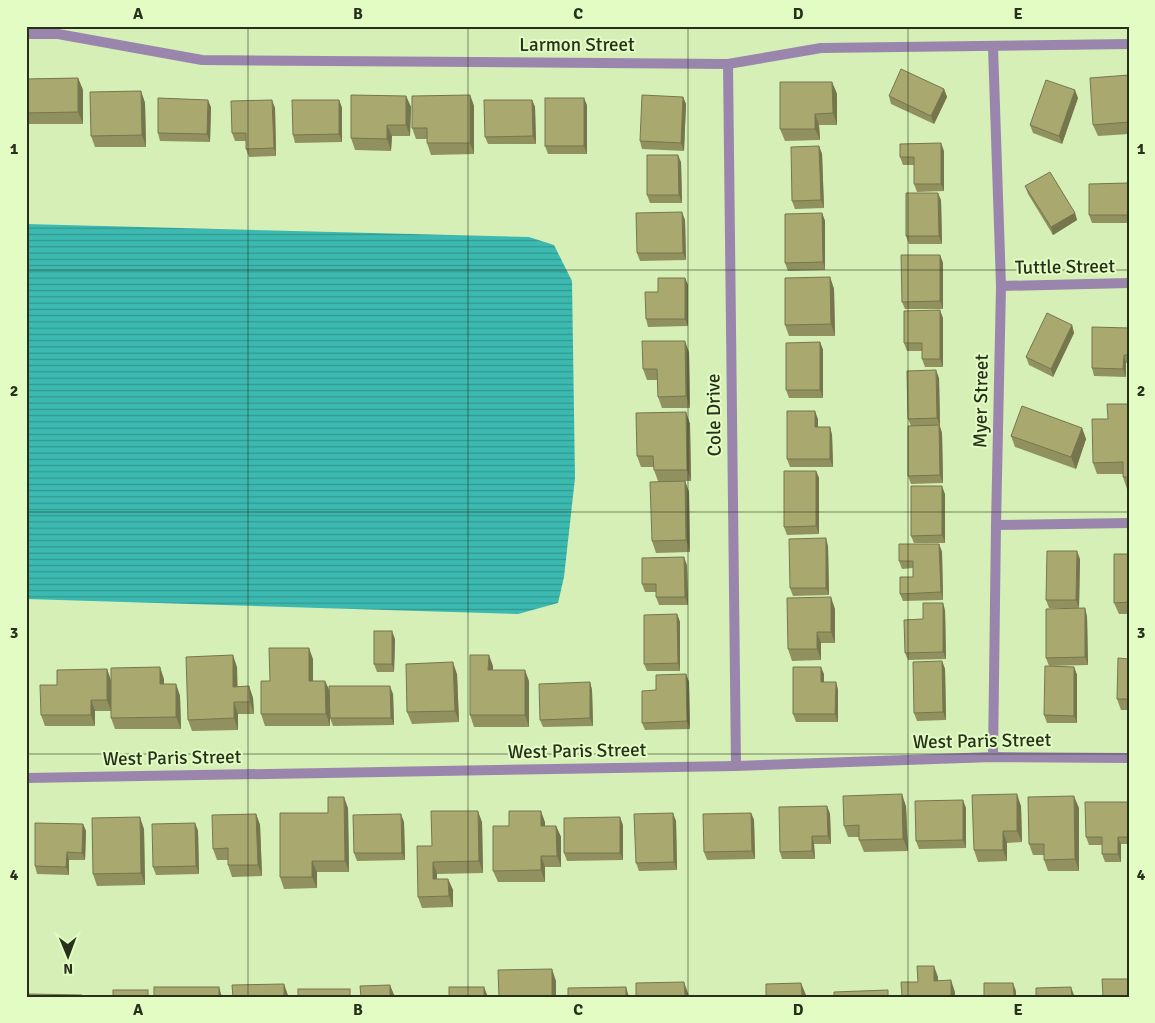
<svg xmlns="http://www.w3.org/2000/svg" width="1155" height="1023" font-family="Signika,sans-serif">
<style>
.water{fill:url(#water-rules)}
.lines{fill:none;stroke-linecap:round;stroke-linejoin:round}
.minor{stroke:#9a86ad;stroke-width:10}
.wall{fill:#91915f}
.shaded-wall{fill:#76764e}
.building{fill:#a9a96f;stroke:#76764e}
.grid{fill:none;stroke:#27301b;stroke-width:1;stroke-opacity:0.55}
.labels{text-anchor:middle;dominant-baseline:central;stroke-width:4;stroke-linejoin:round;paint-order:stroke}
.street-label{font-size:19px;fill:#27301b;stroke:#e2fcc4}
.neatline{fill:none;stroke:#27301b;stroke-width:2}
.grid-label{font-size:16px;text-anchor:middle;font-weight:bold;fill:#27301b}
</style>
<defs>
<pattern id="water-rules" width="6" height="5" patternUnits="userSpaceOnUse" patternTransform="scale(1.25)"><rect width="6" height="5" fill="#3cbab1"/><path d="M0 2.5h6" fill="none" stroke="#32988f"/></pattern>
</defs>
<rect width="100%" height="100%" fill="#d5efb7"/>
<polygon class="water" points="26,224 529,237 554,245 572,281 575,478 564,577 558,603 518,614 26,599"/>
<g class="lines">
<g class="minor">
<polyline points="26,34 58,34 202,60 728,64 821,48 1129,44"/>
<polyline points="993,47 1001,286 996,525 993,757"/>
<polyline points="728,64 736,766"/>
<polyline points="1001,286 1129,283"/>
<polyline points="996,525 1129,523"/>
<polyline points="26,778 736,766 993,757 1129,758"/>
</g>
</g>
<g class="wall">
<polygon points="1129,75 1129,134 1098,136 1093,125"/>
<polygon points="78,78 83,90 83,124 26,124 26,79"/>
<polygon points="832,82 837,94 837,125 819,125 820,140 785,141 780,129"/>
<polygon points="944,89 947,97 934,124 891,104 889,96"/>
<polygon points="141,91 145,103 146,147 95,147 91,136"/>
<polygon points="470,95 474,106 474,154 431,155 427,143 427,139 416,139 412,128"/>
<polygon points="406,96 411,107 410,136 392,136 391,151 355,150 351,138"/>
<polygon points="683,97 686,104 684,151 642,149 640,141"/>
<polygon points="1078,98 1062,144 1033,133 1030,125"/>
<polygon points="339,100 342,108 342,142 295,143 293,135"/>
<polygon points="532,100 535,107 536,144 488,144 485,137"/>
<polygon points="587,105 587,154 548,154 545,146"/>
<polygon points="211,107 210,142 160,141 158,133"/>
<polygon points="275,108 276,156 249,157 246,149 246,141 235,141 232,133"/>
<polygon points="819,146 822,154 824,208 795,209 792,201"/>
<polygon points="944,151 944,191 917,192 914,184 914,165 903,165 900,157"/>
<polygon points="681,162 682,203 650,203 647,195"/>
<polygon points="1129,183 1129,223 1092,223 1089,215"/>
<polygon points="1025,186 1075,213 1077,220 1053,235 1028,194"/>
<polygon points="941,200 942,244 909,244 906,236"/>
<polygon points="822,213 825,221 825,270 788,271 785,263"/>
<polygon points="685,220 686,260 640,261 637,253"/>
<polygon points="940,255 943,263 943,309 905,309 902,302"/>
<polygon points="830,277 834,289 835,336 789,336 785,325"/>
<polygon points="685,278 688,285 688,326 648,327 646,319 658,292"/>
<polygon points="943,318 943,367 925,367 922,359 922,351 907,351 904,343"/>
<polygon points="1072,325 1074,333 1053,377 1029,365 1026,357"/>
<polygon points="1129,328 1129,363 1126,363 1126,377 1094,376 1092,368"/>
<polygon points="820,342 823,350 823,398 789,398 786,390"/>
<polygon points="689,352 690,408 662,408 658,397 657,380 647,380 643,369"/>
<polygon points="939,378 940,426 942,433 943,483 911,484 908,476 911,426 908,419"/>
<polygon points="1129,404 1129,489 1127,489 1123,477 1123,474 1097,474 1093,463 1108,419"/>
<polygon points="686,412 690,424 691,481 685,481 689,492 690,552 656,553 652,541 658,481 654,470 654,467 641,467 637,456"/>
<polygon points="818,419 818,427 830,427 832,435 833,467 790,467 787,459"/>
<polygon points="1082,428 1086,439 1076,469 1015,447 1011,436"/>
<polygon points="816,471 819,478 819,534 787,535 784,527"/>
<polygon points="945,494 945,543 914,543 911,536"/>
<polygon points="939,544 942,552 943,600 903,601 900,594 913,577 913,568 902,569 899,561"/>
<polygon points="828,546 829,595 793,596 790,588"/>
<polygon points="1129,554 1129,614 1119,614 1114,603"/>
<polygon points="1080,559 1079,608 1049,608 1046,600"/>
<polygon points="687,565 688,605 659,605 656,597 656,592 645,592 642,584"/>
<polygon points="835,609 835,643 821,643 821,660 792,661 788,649"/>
<polygon points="945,610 946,659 908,660 905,653 923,619"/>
<polygon points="677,614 680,622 680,671 647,671 644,664"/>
<polygon points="1087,616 1088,665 1049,666 1046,658"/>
<polygon points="395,639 394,672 377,672 374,664"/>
<polygon points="313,659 313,681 325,681 330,692 330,726 265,726 261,714 270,681"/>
<polygon points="1129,659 1129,710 1121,710 1117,699"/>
<polygon points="942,661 945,669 946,720 917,721 914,713"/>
<polygon points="493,666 493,670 529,681 529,727 474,727 470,715"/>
<polygon points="237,667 237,687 249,686 253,698 254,714 238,714 238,730 192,731 188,720"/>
<polygon points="1074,667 1077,675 1077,723 1047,723 1044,715"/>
<polygon points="107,669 111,680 164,679 164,684 176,684 180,696 181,729 115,729 111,718 111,711 95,711 95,726 45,726 41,715 57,685"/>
<polygon points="457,674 459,722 412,724 407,712"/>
<polygon points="686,674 689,682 690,729 645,730 642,723"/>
<polygon points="824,674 824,682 836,682 838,690 838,722 796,722 793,714"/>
<polygon points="590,682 592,690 593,726 543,727 540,720"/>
<polygon points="393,694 394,725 333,726 330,718"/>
<polygon points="1129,802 1129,844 1121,844 1121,862 1105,862 1102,854 1102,845 1089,845 1086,837"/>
<polygon points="827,806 830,814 831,844 814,844 815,859 782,859 780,852"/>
<polygon points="906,806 908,851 864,852 859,840 859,837 848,837 844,826"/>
<polygon points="1021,806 1022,842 1007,843 1007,861 978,862 974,850"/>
<polygon points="348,808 349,872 317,872 317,888 284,889 280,877 328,813"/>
<polygon points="966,808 966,848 919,849 916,841"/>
<polygon points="1079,808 1079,871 1048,871 1044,860 1044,855 1033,855 1029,844"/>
<polygon points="751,813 754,820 755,859 707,860 704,852"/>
<polygon points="256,814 260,825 262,876 232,877 228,865 228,860 217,860 213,849"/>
<polygon points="676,821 677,870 639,871 636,863"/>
<polygon points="404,822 405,860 357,861 354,853"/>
<polygon points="482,822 483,873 437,874 437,879 448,879 453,890 453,907 422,908 418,897 432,846"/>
<polygon points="545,822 545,826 556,826 561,837 561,867 545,867 545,882 498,882 493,871 509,826"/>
<polygon points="195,823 198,831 199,874 156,875 153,867"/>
<polygon points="83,824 86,831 85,860 69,860 69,875 37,874 35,866"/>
<polygon points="623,825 623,860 567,861 564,853"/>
<polygon points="144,829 145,885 97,886 93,874"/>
</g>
<g class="shaded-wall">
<polygon points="78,78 83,90 83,124 78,112"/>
<polygon points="832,82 837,94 837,125 833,113"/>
<polygon points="944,89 947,97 934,124 931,116"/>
<polygon points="1075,90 1078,98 1062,144 1059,136"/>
<polygon points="141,91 145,103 146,147 142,135"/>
<polygon points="470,95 474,106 474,154 470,143"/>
<polygon points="406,96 411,107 410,136 406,125"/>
<polygon points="683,97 686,104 684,151 681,143"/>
<polygon points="584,98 587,105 587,154 584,146"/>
<polygon points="208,100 211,107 210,142 207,134"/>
<polygon points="272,100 275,108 276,156 274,148"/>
<polygon points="339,100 342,108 342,142 339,134"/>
<polygon points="532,100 535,107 536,144 533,136"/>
<polygon points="815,114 819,125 820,140 815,129"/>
<polygon points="387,125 392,136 391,151 387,139"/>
<polygon points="941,143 944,151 944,191 941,184"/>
<polygon points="819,146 822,154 824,208 821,200"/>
<polygon points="678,155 681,162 682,203 679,195"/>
<polygon points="938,193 941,200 942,244 939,236"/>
<polygon points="682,212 685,220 686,260 683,253"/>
<polygon points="822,213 825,221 825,270 823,262"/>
<polygon points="1075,213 1077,220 1053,235 1051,227"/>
<polygon points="940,255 943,263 943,309 940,301"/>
<polygon points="830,277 834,289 835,336 831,324"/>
<polygon points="685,278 688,285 688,326 685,319"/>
<polygon points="940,310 943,318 943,367 940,359"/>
<polygon points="1072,325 1074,333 1053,377 1051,369"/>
<polygon points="685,341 689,352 690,408 686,396"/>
<polygon points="820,342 823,350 823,398 820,390"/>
<polygon points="1124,355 1126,363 1126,377 1123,369"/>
<polygon points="936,370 939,378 940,426 937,418"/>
<polygon points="815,411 818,419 818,435 815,427"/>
<polygon points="686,412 690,424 691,481 687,470"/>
<polygon points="939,425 942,433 943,483 940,475"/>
<polygon points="830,427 832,435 833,467 830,459"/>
<polygon points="1082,428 1086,439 1076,469 1071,457"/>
<polygon points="816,471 819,478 819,534 816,526"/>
<polygon points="685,481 689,492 690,552 686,540"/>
<polygon points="942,486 945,494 945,543 942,535"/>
<polygon points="826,538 828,546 829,595 826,588"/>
<polygon points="939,544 942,552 943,600 941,592"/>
<polygon points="1077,551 1080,559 1079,608 1076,600"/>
<polygon points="684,557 687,565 688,605 685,597"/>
<polygon points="831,597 835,609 835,643 831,632"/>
<polygon points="943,603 945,610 946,659 943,652"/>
<polygon points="1085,608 1087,616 1088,665 1085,657"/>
<polygon points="677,614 680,622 680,671 678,663"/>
<polygon points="392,631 395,639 394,672 392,664"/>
<polygon points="817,632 821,643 821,660 817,649"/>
<polygon points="309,648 313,659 313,692 309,681"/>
<polygon points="233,655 237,667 238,698 233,687"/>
<polygon points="489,655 493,666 493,682 488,670"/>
<polygon points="942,661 945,669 946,720 943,712"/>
<polygon points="453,662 457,674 459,722 455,711"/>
<polygon points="160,667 164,679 164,696 160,684"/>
<polygon points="821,667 824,674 824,690 821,682"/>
<polygon points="1074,667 1077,675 1077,723 1074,716"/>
<polygon points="107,669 111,681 111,711 107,700"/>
<polygon points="525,670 529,681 529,727 525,715"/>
<polygon points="686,674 689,682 690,729 687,721"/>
<polygon points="325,681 330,692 330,726 326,714"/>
<polygon points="590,682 592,690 593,726 590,718"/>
<polygon points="836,682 838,690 838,722 835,714"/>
<polygon points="176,684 180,696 181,729 176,717"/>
<polygon points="249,686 253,698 254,714 250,702"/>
<polygon points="390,686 393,694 394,725 391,718"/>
<polygon points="26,691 28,695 27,726 26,725"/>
<polygon points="91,700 95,711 95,726 91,715"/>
<polygon points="234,702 238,714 238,730 234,718"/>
<polygon points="902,794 906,806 908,851 903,839"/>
<polygon points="1017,794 1021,806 1022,842 1017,831"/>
<polygon points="1074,796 1079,808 1079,871 1075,859"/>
<polygon points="344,797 348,808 349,872 345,861"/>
<polygon points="963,800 966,808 966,848 963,840"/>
<polygon points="827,806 830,814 831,844 828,836"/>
<polygon points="478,811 482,822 483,873 479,861"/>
<polygon points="541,811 545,822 545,838 541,826"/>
<polygon points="673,813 676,821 677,870 674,862"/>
<polygon points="751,813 754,820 755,859 752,851"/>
<polygon points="256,814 260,825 262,876 258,865"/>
<polygon points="401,814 404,822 405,860 402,853"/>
<polygon points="140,817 144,829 145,885 141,873"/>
<polygon points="620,817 623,825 623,860 620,853"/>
<polygon points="195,823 198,831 199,874 196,866"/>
<polygon points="83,824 86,831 85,860 82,853"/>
<polygon points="556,826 561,837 561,867 557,856"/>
<polygon points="1003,831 1007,843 1007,861 1003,850"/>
<polygon points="812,836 814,844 815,859 812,851"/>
<polygon points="1118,837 1121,844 1121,862 1118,854"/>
<polygon points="67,852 69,860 69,875 66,867"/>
<polygon points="541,856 545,867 545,882 541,870"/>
<polygon points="312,861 317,872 317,888 312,877"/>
<polygon points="433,862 437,874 437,891 433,879"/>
<polygon points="448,879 453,890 453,907 449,896"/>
<polygon points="934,966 938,977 938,992 934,981"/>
<polygon points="552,969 556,981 556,997 552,997"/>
<polygon points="951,980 955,992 955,997 951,997"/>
<polygon points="684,982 688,993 689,997 685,997"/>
<polygon points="801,983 806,995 806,997 802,997"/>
<polygon points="1013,983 1016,991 1016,997 1014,997"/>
<polygon points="284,984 288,995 288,997 284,997"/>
<polygon points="390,985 395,997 390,997"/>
<polygon points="219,987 222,997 219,997"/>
<polygon points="484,987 488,997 484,997"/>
<polygon points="626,987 629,997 626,997"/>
<polygon points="1071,987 1074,995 1074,997 1072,997"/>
</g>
<g class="building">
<polygon points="901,69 944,89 931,116 889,96"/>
<polygon points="1129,75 1129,122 1093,125 1090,78"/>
<polygon points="78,78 78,112 26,113 26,79"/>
<polygon points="1046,80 1075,90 1059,136 1030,125"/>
<polygon points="780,82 832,82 833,113 815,114 815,129 780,129"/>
<polygon points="141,91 142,135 91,136 90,92"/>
<polygon points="351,95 406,96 406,125 387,125 387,139 351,138"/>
<polygon points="470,95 470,143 427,143 427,128 412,128 412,96"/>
<polygon points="642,95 683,97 681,143 640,141"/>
<polygon points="158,98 208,100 207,134 158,133"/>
<rect x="545" y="98" width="39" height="48"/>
<polygon points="272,100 274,148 246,149 246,133 232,133 231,101"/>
<polygon points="292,100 339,100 339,134 293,135"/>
<polygon points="484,100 532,100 533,136 485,137"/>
<polygon points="941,143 941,184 914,184 914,157 900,157 900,144"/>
<polygon points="819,146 821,200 792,201 791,147"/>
<polygon points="647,155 678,155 679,195 647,195"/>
<polygon points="1050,172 1075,213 1051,227 1025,186"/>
<polygon points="1129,183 1129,215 1089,215 1089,184"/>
<polygon points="906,193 938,193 939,236 906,236"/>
<polygon points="682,212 683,253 637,253 636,213"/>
<polygon points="822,213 823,262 785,263 785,214"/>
<polygon points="901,255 940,255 940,301 902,302"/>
<polygon points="830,277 831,324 785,325 785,278"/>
<polygon points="658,278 685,278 685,319 646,319 645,292 658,292"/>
<polygon points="940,310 940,359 922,359 922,343 904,343 904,311"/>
<polygon points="1047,313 1072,325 1051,369 1026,357"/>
<polygon points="1092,327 1129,328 1129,355 1124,355 1123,369 1092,368"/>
<polygon points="642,341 685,341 686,396 658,397 657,369 643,369"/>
<polygon points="820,342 820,390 786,390 786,343"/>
<polygon points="936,370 937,418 908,419 907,371"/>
<polygon points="1107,404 1129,404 1129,477 1123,477 1123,462 1093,463 1092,419 1108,419"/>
<polygon points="1022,406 1082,428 1071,457 1011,436"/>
<polygon points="787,411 815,411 815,427 830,427 830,459 787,459"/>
<polygon points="686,412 687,470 654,470 653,456 637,456 636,413"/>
<polygon points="939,425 940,475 908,476 908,426"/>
<polygon points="784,471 816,471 816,526 784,527"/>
<polygon points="685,481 686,540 652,541 650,482"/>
<polygon points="911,486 942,486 942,535 911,536"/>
<polygon points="826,538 826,588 790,588 789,539"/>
<polygon points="899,544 939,544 941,592 900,594 900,577 913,577 913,561 899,561"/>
<polygon points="1047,551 1077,551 1076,600 1046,600"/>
<polygon points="1114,554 1129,554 1129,602 1114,603"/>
<polygon points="684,557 685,597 656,597 656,584 642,584 642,558"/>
<polygon points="831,597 831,632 817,632 817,649 788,649 787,598"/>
<polygon points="923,603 943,603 943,652 905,653 904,620 923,619"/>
<polygon points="1085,608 1085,657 1046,658 1046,609"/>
<polygon points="677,614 678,663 644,664 644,615"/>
<rect x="374" y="631" width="18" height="33"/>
<polygon points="269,648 309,648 309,681 325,681 326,714 261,714 261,681 270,681"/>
<polygon points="233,655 233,687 249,686 250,702 234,702 234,718 188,720 186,657"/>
<polygon points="470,655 489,655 488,670 525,670 525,715 470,715"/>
<polygon points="1118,658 1129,659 1129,699 1117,699"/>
<polygon points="942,661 943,712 914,713 913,662"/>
<polygon points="453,662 455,711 407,712 406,664"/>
<polygon points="1045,666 1074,667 1074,716 1044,715"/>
<polygon points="160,667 160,684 176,684 176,717 111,718 111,668"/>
<polygon points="793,667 821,667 821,682 836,682 835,714 793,714"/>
<polygon points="107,669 107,700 91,700 91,715 41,715 40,685 57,685 57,670"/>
<polygon points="686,674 687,721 642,723 642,691 656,690 656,675"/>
<polygon points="590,682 590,718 540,720 539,684"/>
<polygon points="329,686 390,686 391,718 330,718"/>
<polygon points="902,794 903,839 859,840 859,825 844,826 843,796"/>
<polygon points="1017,794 1017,831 1003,831 1003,850 974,850 972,795"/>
<polygon points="1074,796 1075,859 1044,860 1044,844 1029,844 1028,797"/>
<polygon points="328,797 344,797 345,861 312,861 312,877 280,877 280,813 328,813"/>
<polygon points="963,800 963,840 916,841 915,801"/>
<polygon points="1085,802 1129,802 1129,837 1118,837 1118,854 1102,854 1102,837 1086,837"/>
<polygon points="827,806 828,836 812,836 812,851 780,852 779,807"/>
<polygon points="431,811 478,811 479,861 433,862 433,879 448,879 449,896 418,897 417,846 432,846"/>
<polygon points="509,811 541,811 541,826 556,826 557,856 541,856 541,870 493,871 493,826 509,826"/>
<polygon points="673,813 674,862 636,863 634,814"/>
<polygon points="751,813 752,851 704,852 703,814"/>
<polygon points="256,814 258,865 228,865 228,848 213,849 212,815"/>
<polygon points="401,814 402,853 354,853 353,815"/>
<polygon points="140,817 141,873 93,874 92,818"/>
<polygon points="620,817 620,853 564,853 564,818"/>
<polygon points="35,823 83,824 82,853 67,852 66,867 35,866"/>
<polygon points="195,823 196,866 153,867 152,824"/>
<polygon points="917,966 934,966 934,981 951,980 951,997 902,997 901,982 918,982"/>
<polygon points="552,969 552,997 499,997 498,970"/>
<polygon points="1102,979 1129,979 1129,997 1103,997"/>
<polygon points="684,982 685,997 636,997 636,983"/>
<polygon points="801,983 802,997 766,997 766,984"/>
<polygon points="984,983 1013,983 1014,996 1029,996 1029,997 984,997"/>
<polygon points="284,984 284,997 233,997 232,985"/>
<polygon points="390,985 390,997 361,997 360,986"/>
<rect x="154" y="987" width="65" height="10"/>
<rect x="449" y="987" width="35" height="10"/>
<polygon points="626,987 626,997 568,997 568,988"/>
<polygon points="1071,987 1072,997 1036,997 1036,988"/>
<rect x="298" y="989" width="52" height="8"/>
<rect x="113" y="990" width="35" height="7"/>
<polygon points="888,990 888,997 834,997 834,992"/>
<polygon points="29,994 82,995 82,997 29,997"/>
</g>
<path class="grid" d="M248,26V997M468,26V997M688,26V997M908,26V997M26,270H1129M26,512H1129M26,754H1129"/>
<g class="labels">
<g class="street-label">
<text x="577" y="45">Larmon Street</text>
<text transform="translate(1065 267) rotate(-1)">Tuttle Street</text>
<text transform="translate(981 401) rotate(-89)">Myer Street</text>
<text transform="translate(714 415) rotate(-91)">Cole Drive</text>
<text transform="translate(982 741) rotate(-1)">West Paris Street</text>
<text transform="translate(577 751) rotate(-1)">West Paris Street</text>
<text transform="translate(172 758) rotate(-1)">West Paris Street</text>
</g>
</g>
<rect width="1155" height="1023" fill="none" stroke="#e2fcc4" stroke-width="55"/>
<g transform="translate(68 956) rotate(179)" stroke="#e2fcc4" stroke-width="4" paint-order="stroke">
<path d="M0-4L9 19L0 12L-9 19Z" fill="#27301b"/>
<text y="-8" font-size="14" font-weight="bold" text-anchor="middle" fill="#27301b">N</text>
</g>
<rect x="28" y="28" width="1100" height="968" class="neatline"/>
<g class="grid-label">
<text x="138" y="19">A</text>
<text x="358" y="19">B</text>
<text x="578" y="19">C</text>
<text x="798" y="19">D</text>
<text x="1018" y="19">E</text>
<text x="14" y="154">1</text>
<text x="1141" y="154">1</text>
<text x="14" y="396">2</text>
<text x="1141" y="396">2</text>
<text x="14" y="638">3</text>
<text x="1141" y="638">3</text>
<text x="14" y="880">4</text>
<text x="1141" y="880">4</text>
<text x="138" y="1015">A</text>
<text x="358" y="1015">B</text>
<text x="578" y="1015">C</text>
<text x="798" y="1015">D</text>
<text x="1018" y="1015">E</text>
</g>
</svg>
